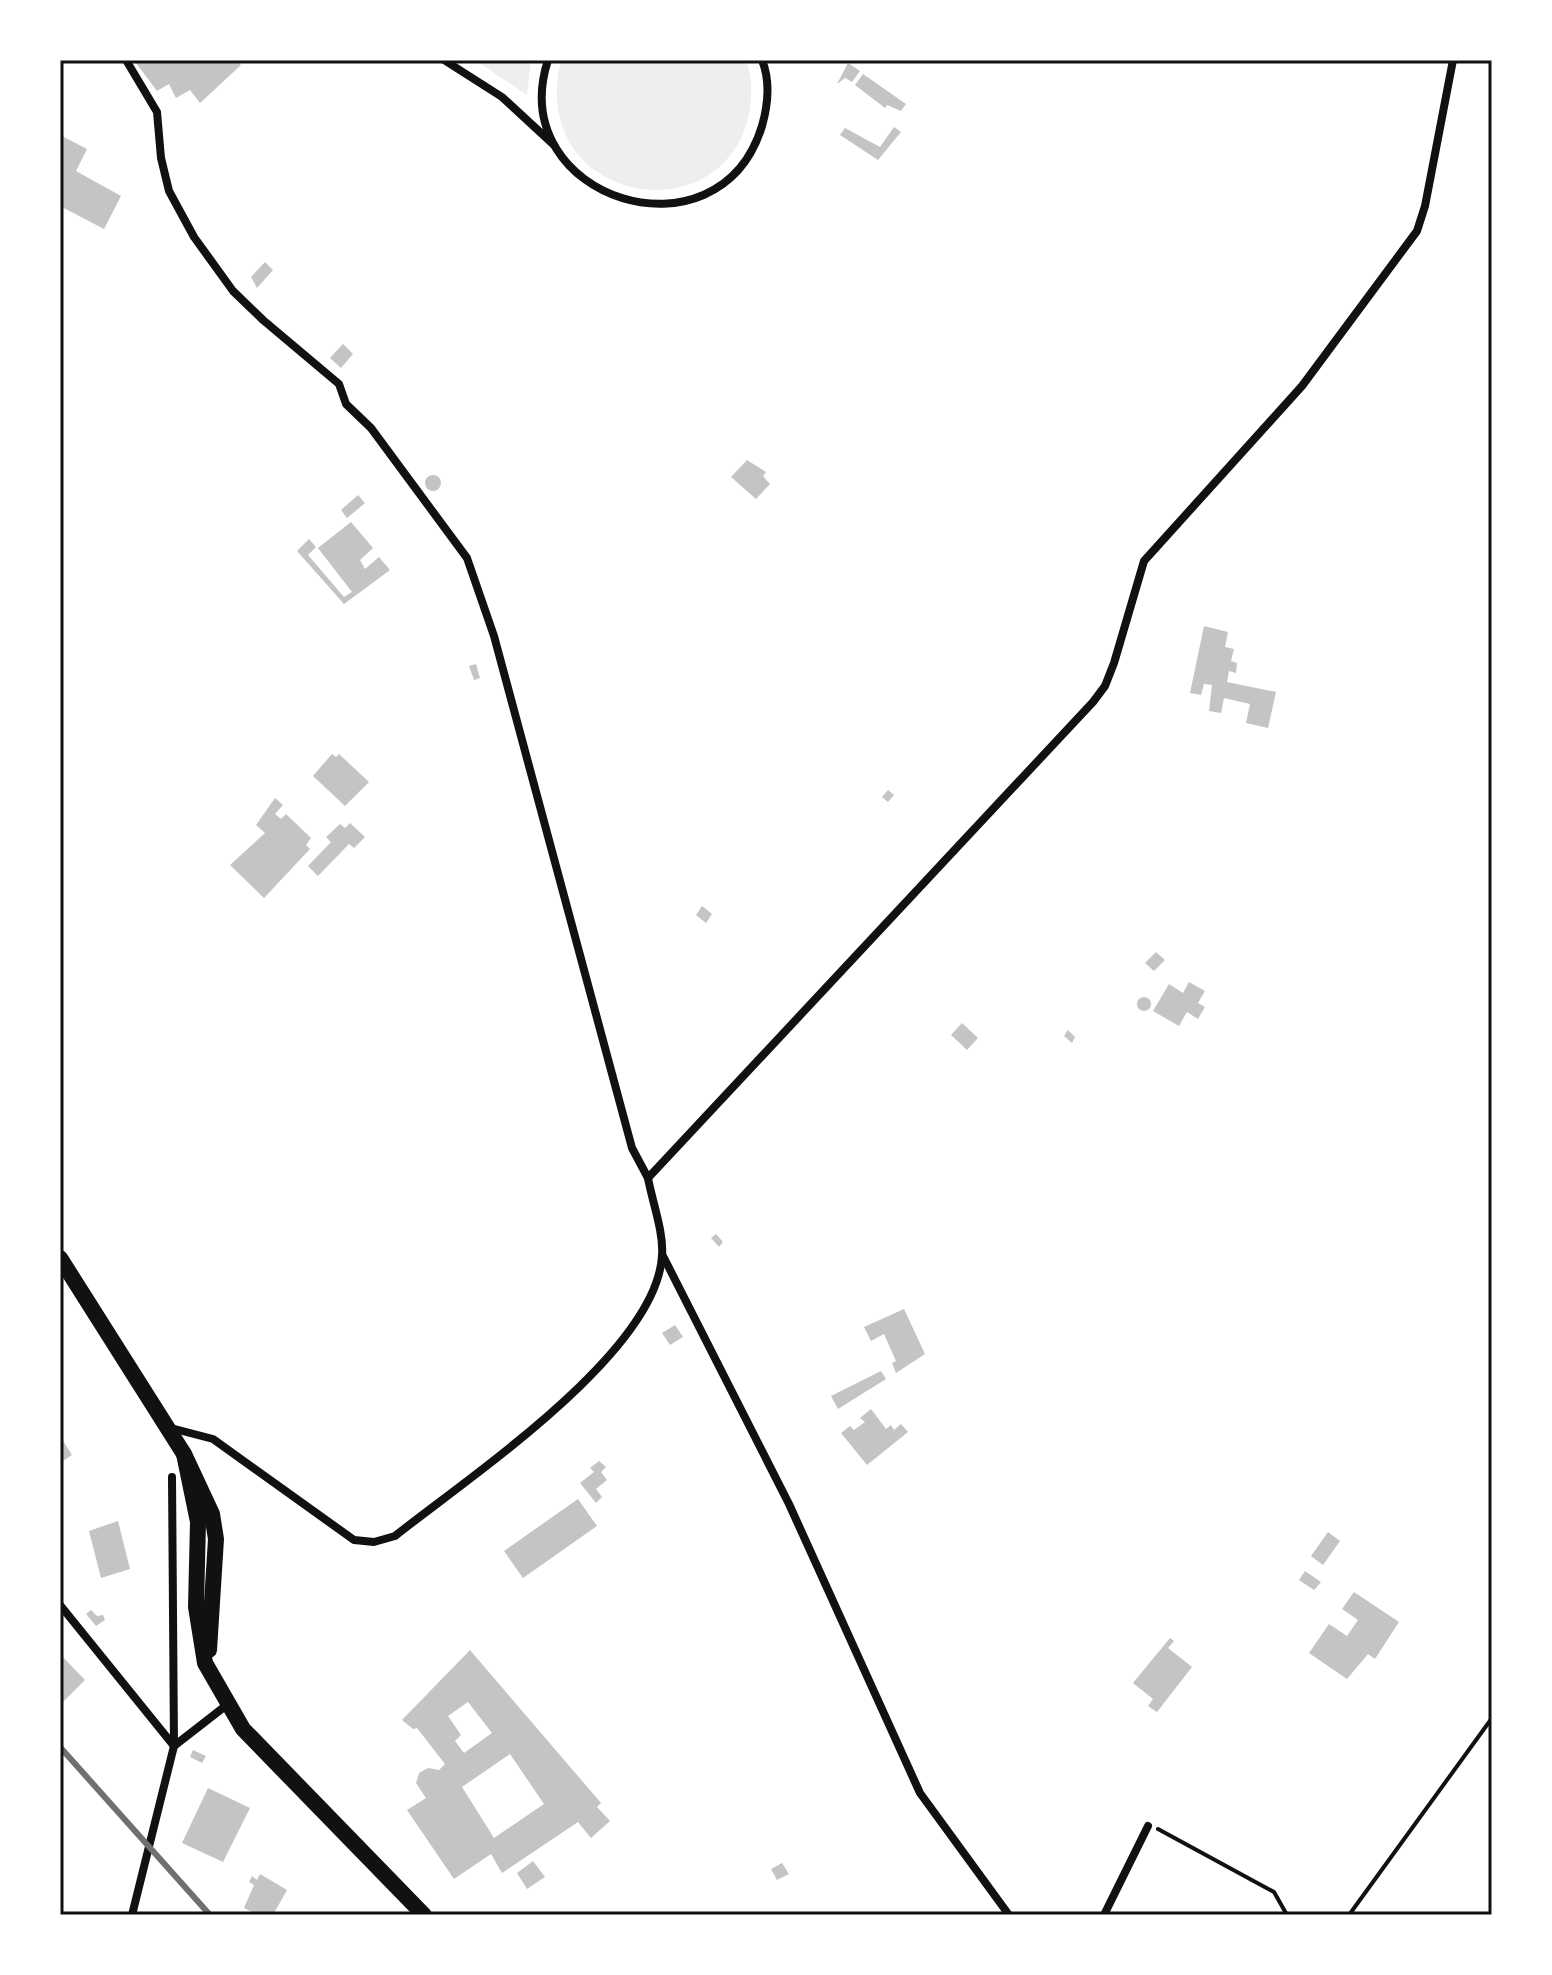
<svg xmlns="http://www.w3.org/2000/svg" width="1552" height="1975" font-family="Cabin,sans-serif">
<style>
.green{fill:#eee}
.building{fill:#c4c4c4;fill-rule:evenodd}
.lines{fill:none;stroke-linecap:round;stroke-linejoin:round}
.path{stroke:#111;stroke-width:4}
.minor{stroke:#111;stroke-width:8}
.secondary{stroke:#111;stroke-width:16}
.rail{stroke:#707070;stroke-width:6}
.neatline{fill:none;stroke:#111;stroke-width:3}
</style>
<rect width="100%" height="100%" fill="#fff"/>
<g class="green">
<polygon points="475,60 531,60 527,95"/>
<path d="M561,60H746C753,77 752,97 749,114C723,238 526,203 561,60Z"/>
</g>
<g class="building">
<polygon points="139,60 235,60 241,65 200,103 190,90 176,98 169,84 157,91 136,63"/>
<polygon points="848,63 860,71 852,82 845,78 837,84"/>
<polygon points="863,74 906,104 901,111 887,105 885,108 855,85"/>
<polygon points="894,127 901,132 878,160 840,135 845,128 880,147"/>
<polygon points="60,135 87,149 76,171 121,196 104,229 60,206"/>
<polygon points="265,262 273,270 257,288 251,277"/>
<polygon points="343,344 353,354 341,368 330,358"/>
<polygon points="747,460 766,472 763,476 770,484 756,499 731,477"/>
<circle cx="433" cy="483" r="8"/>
<polygon points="358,495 365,503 347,518 341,510"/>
<polygon points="351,522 373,548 360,560 365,569 379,557 390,570 344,604 297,551 309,539 316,547 308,555 344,597 352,592 318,548"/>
<polygon points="1204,626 1228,632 1225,647 1234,649 1231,661 1237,663 1236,673 1229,671 1227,682 1276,692 1268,728 1246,723 1250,704 1224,698 1221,713 1209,711 1212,685 1204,684 1201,695 1190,693"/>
<polygon points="476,664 480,678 474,680 469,666"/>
<polygon points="332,754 336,757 339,754 369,782 345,806 313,776"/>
<polygon points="888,790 894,795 888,802 882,797"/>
<polygon points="275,798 283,805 275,814 281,819 286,814 311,838 306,845 310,849 264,898 230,865 265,833 256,825"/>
<polygon points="350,823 365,837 354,848 349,844 318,876 308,866 331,842 326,837 340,824 345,828"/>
<polygon points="702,906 712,914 706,923 696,915"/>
<polygon points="1156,952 1165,960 1154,971 1145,963"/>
<polygon points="1189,982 1205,991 1198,1003 1205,1007 1198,1019 1187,1012 1179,1026 1153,1011 1169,984 1183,993"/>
<circle cx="1144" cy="1004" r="7"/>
<polygon points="962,1023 978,1038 967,1050 951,1035"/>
<polygon points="1068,1030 1075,1037 1072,1043 1064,1036"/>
<polygon points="716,1234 723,1242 719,1247 711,1238"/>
<polygon points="904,1309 925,1354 896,1373 892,1363 896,1361 884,1334 871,1341 864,1327"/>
<polygon points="675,1325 683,1337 670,1345 662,1333"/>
<polygon points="881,1371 886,1379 838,1409 831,1396"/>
<polygon points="871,1409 886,1429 891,1425 894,1430 901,1424 908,1432 867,1465 841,1433 850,1426 854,1430 865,1422 860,1418"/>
<polygon points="60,1436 72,1455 60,1463"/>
<polygon points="599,1461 606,1467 601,1472 607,1480 596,1489 602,1497 596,1503 580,1483 594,1472 590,1468"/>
<polygon points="578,1499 597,1526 523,1578 504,1551"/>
<polygon points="118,1521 130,1569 101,1578 89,1531"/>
<polygon points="1328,1532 1340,1541 1323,1565 1311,1556"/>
<polygon points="1305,1571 1321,1582 1314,1590 1299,1580"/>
<polygon points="1354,1592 1399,1622 1375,1659 1368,1654 1347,1679 1309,1653 1329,1624 1347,1636 1358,1620 1342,1609"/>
<polygon points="91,1610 97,1616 103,1615 105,1620 96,1626 86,1614"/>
<polygon points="1170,1638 1174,1641 1168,1648 1192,1667 1157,1712 1148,1706 1153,1699 1133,1683"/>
<path d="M470,1650L601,1803L597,1807L610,1821L591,1838L578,1822L502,1873L491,1854L454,1879L407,1810L426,1798L416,1783L419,1773L428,1768L439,1770L445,1764L417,1728L413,1729L402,1720ZM468,1702L492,1733L464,1753L455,1741L461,1735L448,1716ZM510,1754L544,1804L494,1838L462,1787Z"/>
<polygon points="60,1654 85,1680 60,1705"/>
<polygon points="193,1750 206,1756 202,1763 190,1757"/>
<polygon points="208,1788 250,1808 223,1862 182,1843"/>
<polygon points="533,1861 545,1877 527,1889 517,1873"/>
<polygon points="782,1863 789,1874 777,1880 771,1869"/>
<polygon points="260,1874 287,1890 273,1915 258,1915 244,1908 254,1885 249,1882 252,1876 257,1880"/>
</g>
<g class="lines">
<g class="path">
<polyline points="1158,1829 1274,1892 1287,1915"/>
<polyline points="1349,1915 1492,1718"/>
</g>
<g class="minor">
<polyline points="126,60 157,112 161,158 169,191 194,237 233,291 263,320 339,384 346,404 371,428 467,558 494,636 632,1148 648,1178"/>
<polyline points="444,60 502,97 554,145"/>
<path d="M548,60C503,199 719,267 762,126C768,105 770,80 762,60"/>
<polyline points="663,1256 789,1504 920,1793 1009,1915"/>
<path d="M167,1427L213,1439L354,1540L374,1542L395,1536C469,1477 656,1353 662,1256C664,1232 652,1201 648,1178L1093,702L1105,686L1114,663L1144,561L1302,386L1417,231L1425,206L1453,60"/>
<polyline points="172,1477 174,1746"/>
<polyline points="60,1605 174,1746"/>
<polyline points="132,1915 174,1746 228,1704"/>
<polyline points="1104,1915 1148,1826"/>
</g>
<g class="secondary">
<polyline points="60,1258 184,1454 212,1514 216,1539 209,1650"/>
<polyline points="184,1454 198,1522 196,1607 205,1663 243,1729 424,1915"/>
</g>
<polyline class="rail" points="60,1747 210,1915"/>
</g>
<rect width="1552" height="1975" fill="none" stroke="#ffffff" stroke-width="124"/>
<rect x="62" y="62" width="1428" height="1851" class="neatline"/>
</svg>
